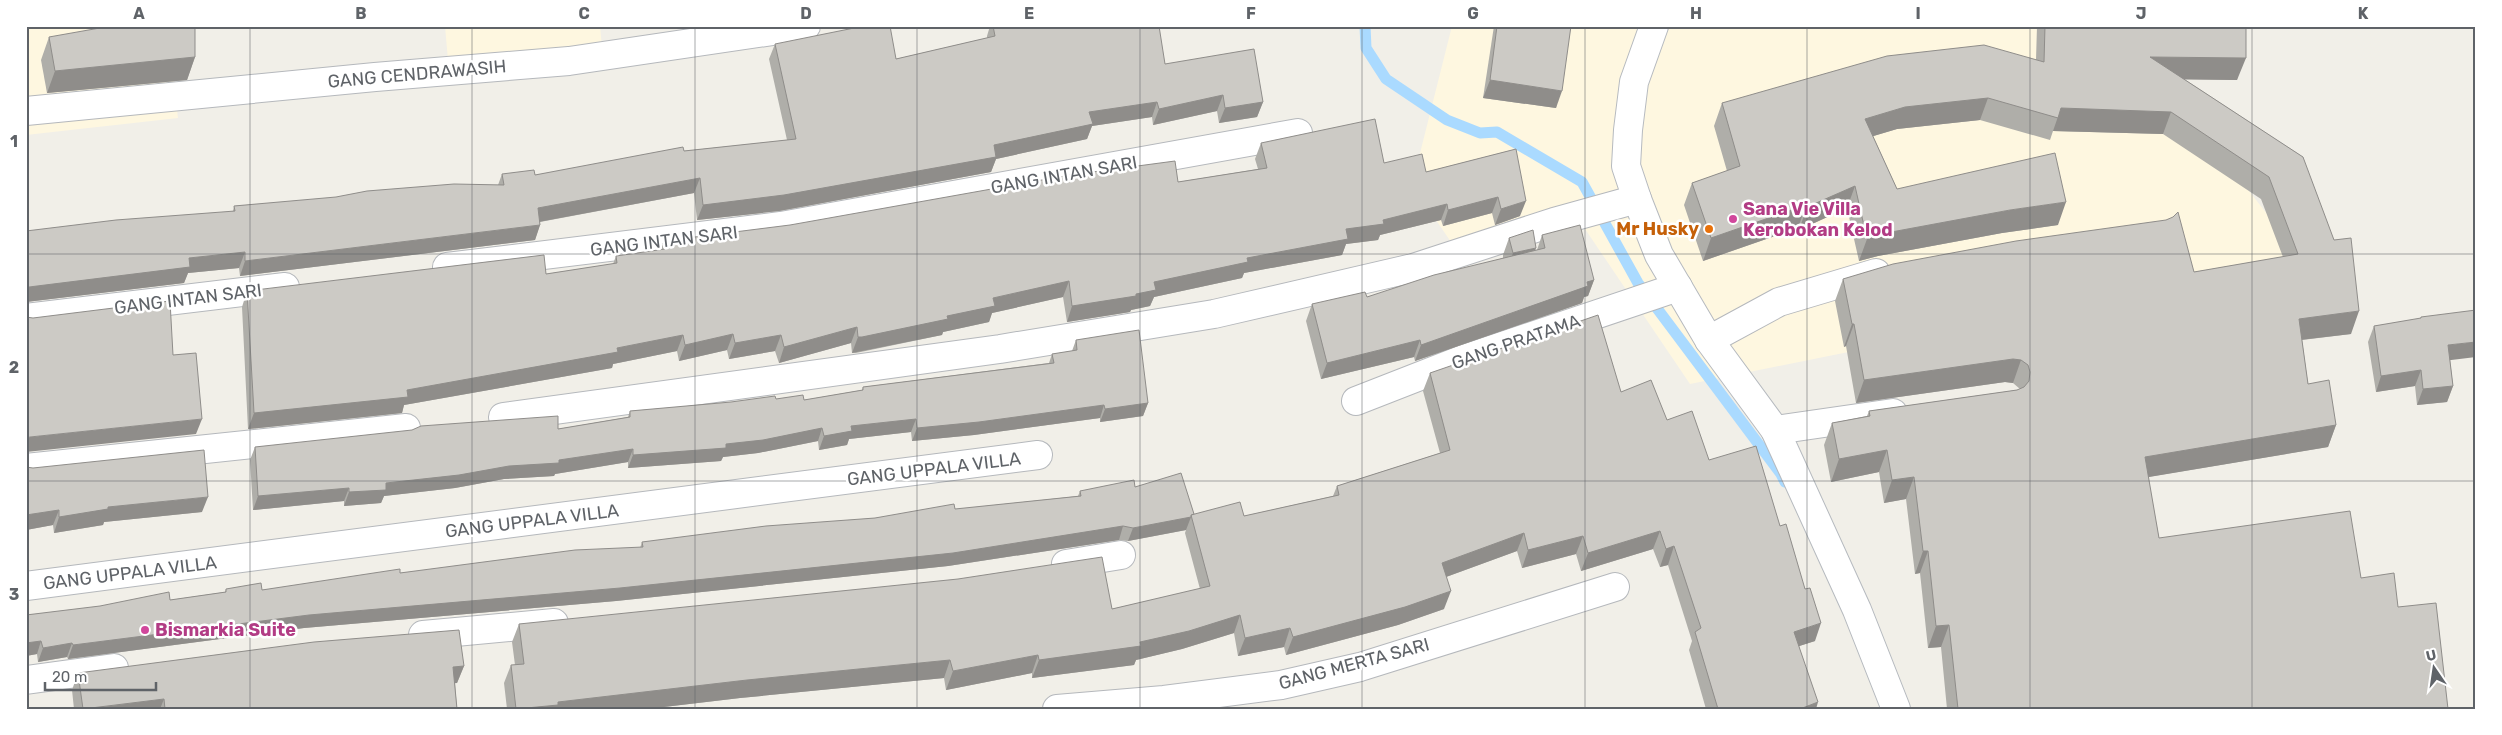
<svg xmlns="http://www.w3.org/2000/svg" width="2502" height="735" font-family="Rubik,sans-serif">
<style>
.commercial{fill:#fef7e0}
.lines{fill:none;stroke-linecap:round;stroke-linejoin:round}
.stream{stroke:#aadaff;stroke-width:11}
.street-casing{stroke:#b5b8bc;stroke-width:30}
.secondary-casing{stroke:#b6babf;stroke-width:30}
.street{stroke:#fff;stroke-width:28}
.secondary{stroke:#fff;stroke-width:28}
.wall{fill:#afaea9}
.shaded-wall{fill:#8f8d8a}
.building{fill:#cccac5;stroke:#8f8d8a}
.grid{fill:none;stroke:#5f6368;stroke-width:1;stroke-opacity:0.55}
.hotel-dot{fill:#d1479c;stroke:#fff;stroke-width:2}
.food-dot{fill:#e8710a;stroke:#fff;stroke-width:2}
.labels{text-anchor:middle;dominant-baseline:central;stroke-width:5;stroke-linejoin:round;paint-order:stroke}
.street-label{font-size:18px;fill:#5f6368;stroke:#fff}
.hotel-label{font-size:18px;font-weight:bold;fill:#b23c85;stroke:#fff;text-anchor:start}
.food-label{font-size:18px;font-weight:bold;fill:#c56008;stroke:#fff;text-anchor:end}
.neatline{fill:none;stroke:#5f6368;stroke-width:2}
.grid-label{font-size:16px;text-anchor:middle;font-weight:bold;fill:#5f6368}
</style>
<rect width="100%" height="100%" fill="#f1efe8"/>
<g class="commercial">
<polygon points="26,26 167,26 178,118 26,135"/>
<polygon points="445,26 600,26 603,58 449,72"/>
<polygon points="1452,26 2185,26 2177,99 2303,260 1690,384 1581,223 1464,261 1412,185"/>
</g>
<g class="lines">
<polyline class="stream" points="1365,26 1366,48 1386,79 1447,120 1480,133 1497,132 1582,182 1638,283 1781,474 1785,482"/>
<g class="street-casing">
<g id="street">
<polyline points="26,111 375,77 569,61 806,26"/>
<polyline points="447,267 781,226 1298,133"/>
<polyline points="26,318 285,287"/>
<polyline points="1709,340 1779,302 1876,273"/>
<polyline points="1356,401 1461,360 1678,287"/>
<polyline points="503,417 1000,349 1214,314 1413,268 1554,222 1637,199"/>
<polyline points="1775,430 1893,413"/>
<polyline points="26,468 406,428"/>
<polyline points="1066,564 1121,555"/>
<polyline points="26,586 1038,455"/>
<polyline points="423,635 554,623"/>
<polyline points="26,680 114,668"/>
<polyline points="1057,709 1164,700 1281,685 1360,667 1615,587"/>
</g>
</g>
<g class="secondary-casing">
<polyline id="secondary" points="1654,26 1634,82 1628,130 1626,166 1637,199 1659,255 1709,340 1775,430 1857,610 1896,709"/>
</g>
<use href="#street" class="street"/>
<use href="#secondary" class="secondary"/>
</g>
<g class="wall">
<polygon points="990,26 993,26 1165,64 1263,102 1257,117 1219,123 1217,111 1153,125 1152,117 1092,126 1087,139 996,159 991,172 779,211 697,220 694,193 540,222 540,225 535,240 240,276 239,268 188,273 184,283 26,302 233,211 234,206 498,185 502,174 535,175 684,151 787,140 769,59 775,44 896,59 987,38 987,36"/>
<polygon points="1494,26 1571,26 1556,108 1483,98"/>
<polygon points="2037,26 2246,26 2237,80 2184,79 2303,157 2351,334 2302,340 2308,384 2336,425 2328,447 2148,477 2159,538 2361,578 2398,607 2448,709 1947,709 1941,647 1928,648 1920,573 1915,574 1906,499 1884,503 1879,472 1831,482 1824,445 1832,423 1867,416 1869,411 2017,390 2020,389 2013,383 2005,382 1856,403 1846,346 1844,347 1835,301 1843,279 2194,272 2283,257 2261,199 2163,134 2053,131 2050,140 1980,120 1897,129 1873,136 1897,189 2058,225 2002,233 1878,256 1859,261 1847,208 1799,230 1798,228 1703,261 1684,205 1692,183 1727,171 1714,126 1722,103 2036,60"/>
<polygon points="49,37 195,57 187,80 47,93 41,60"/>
<polygon points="1261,143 1384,163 1426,172 1516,149 1520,216 1495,225 1492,213 1443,226 1441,220 1380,235 1378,240 1346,244 1342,255 1244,273 1242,278 1154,297 1150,306 1131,310 1130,312 1067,322 1063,297 992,313 989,322 943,332 942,335 856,353 852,353 851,343 779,363 775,351 729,359 727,350 679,361 677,351 613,364 612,368 404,405 402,413 248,429 242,307 247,291 546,274 613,264 616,256 661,250 663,243 1178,182 1258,169 1255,159"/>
<polygon points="1542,235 1594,280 1588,296 1584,297 1582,303 1415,361 1414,357 1321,379 1306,321 1312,304 1367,297 1503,258 1503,255 1509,238 1536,250 1537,250"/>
<polygon points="2421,317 2450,360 2453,386 2447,402 2417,405 2415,386 2376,392 2368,342 2374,326 2420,319"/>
<polygon points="1076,340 1148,403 1143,416 1100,422 1100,418 974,435 912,441 911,432 849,439 847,445 819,450 818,441 758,453 723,457 721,461 628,468 628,462 555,474 554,476 504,479 455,488 384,496 381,503 344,506 344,501 253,510 250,460 255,447 558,429 628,417 630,411 776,399 804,400 862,390 863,387 1049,363 1052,354 1072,351"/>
<polygon points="1430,373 1621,392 1667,420 1709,460 1815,641 1799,646 1816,709 1706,709 1689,650 1692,641 1668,565 1660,567 1653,549 1581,571 1576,554 1522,568 1517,551 1446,577 1444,609 1398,625 1286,655 1284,647 1238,656 1234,633 1182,649 1136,660 1134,665 1032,678 1032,673 946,690 944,678 740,698 647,709 507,709 504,683 511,665 515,665 512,642 519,624 1112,609 1200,589 1185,533 1186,530 1128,541 1119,540 948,566 616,601 304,628 68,659 67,657 38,662 37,654 26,656 26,615 170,600 225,592 226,589 262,590 400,573 640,548 642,542 875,518 1078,496 1080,491 1135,487 1194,514 1244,516 1333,496 1337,486 1440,453 1423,391"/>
<polygon points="26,467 202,512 104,522 103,525 54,533 53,525 26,530"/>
<polygon points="464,666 457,683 455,683 457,709 74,709 72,690 78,673"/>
</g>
<g class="shaded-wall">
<polygon points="195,57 187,80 47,93 55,71"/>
<polygon points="2150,57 2246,58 2237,80 2141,79"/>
<polygon points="1490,80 1562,91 1556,108 1483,98"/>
<polygon points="1223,95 1217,111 1153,125 1159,109"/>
<polygon points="1988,98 1980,120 1897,129 1857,141 1865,119 1905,107"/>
<polygon points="1157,102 1152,117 1092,126 1087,139 996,159 991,172 779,211 697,220 703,205 994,145 1089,112"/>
<polygon points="1263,102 1257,117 1219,123 1225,108"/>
<polygon points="2061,108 2171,112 2163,134 2053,131"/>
<polygon points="700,178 694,193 533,223 538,208"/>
<polygon points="1855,186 1847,208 1799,230 1807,207"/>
<polygon points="1498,197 1492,213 1443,226 1448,210"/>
<polygon points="1526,201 1520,216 1495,225 1501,209"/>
<polygon points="2066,202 2058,225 2002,233 1878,256 1859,261 1867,239 1886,233 2010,210"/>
<polygon points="1447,204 1441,220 1380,235 1378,240 1346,244 1342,255 1244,273 1242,278 1154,297 1150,306 1131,310 1130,312 1067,322 1072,306 1136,294 1154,282 1247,258 1346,229"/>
<polygon points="1806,205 1798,228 1703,261 1711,238"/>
<polygon points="540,225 535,240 240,276 245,261"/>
<polygon points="1536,248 1530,265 1507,270 1513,253"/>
<polygon points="245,252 239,268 188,273 184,283 26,302 26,288 29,287 189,258"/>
<polygon points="1594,280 1588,296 1584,297 1582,303 1415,361 1421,345 1587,282"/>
<polygon points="1069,281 1063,297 992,313 989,322 943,332 942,335 852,353 858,337 993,298"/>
<polygon points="2359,311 2351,334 2291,341 2299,319"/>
<polygon points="1852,324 1854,324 1846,346 1844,347"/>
<polygon points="857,327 851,343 779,363 784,347"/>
<polygon points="733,334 727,350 679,361 685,345"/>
<polygon points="683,335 677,351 613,364 612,368 404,405 402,413 248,429 254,413 407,390"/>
<polygon points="781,335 775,351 729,359 735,343"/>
<polygon points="1420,340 1414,357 1321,379 1327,363"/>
<polygon points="2476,342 2476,357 2443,361 2448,345"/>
<polygon points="2013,359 2021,360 2013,383 2005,382 1856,403 1864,380"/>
<polygon points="2421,370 2415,386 2376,392 2381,376"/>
<polygon points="2453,386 2447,402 2417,405 2423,389"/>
<polygon points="1148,403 1143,416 1100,422 1105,409"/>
<polygon points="1104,405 1100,418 974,435 912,441 917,428"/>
<polygon points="202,419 196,434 26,452 26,438 30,437"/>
<polygon points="916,419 911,432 849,439 847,445 819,450 824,436 851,426"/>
<polygon points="2336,425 2328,447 2137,479 2145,457"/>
<polygon points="822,428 818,441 758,453 723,457 721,461 628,468 633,455 726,444"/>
<polygon points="633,449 628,462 555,474 554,476 504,479 455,488 384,496 381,503 344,506 349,492 386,483 509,466 559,460"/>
<polygon points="1887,450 1879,472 1831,482 1839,459"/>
<polygon points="1914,477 1906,499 1884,503 1892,480"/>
<polygon points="349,488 344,501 253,510 258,496"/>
<polygon points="208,497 202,512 104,522 103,525 54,533 59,517 108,507"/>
<polygon points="59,510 53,525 26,530 26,515"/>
<polygon points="1191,517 1186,530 1128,541 1133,528"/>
<polygon points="1123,526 1119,540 948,566 616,601 304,628 68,659 73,645 309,615"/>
<polygon points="1660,531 1653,549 1581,571 1588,553"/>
<polygon points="1524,533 1517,551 1435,581 1442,563"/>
<polygon points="1583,536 1576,554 1522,568 1528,550"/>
<polygon points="1674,546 1668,565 1660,567 1666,549"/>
<polygon points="1923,551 1928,551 1920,573 1915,574"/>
<polygon points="1451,591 1444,609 1398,625 1286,655 1293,637"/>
<polygon points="1240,615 1234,633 1182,649 1136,660 1134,665 1032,678 1039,660 1140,642"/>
<polygon points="1821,623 1815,641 1787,650 1794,632"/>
<polygon points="1949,625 1941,647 1928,648 1936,626"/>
<polygon points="1290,628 1284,647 1238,656 1245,638"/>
<polygon points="41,641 37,654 26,656 26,643"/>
<polygon points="72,643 67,657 38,662 43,648"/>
<polygon points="1038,655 1032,673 946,690 953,671"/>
<polygon points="950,660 944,678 740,698 647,709 521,709 558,702 747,680"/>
<polygon points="464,666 457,683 447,684 453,667"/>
<polygon points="164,699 160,709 87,709"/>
<polygon points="1818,702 1816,709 1800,709"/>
</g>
<g class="building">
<polygon points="111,26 195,26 195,57 55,71 49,37"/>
<polygon points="864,26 890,26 896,59 995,36 993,26 1159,26 1165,64 1254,49 1263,102 1225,108 1223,95 1159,109 1157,102 1089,112 1093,124 994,145 996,157 784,195 703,205 700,178 538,208 540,225 245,261 245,252 189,258 190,267 29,287 26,288 26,231 116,220 235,211 234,206 336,197 367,191 454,184 504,185 502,174 534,170 535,175 683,147 684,151 796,139 775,44"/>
<polygon points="1497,26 1571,26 1562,91 1490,80"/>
<polygon points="2045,26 2246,26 2246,58 2150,57 2303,157 2334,240 2351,238 2359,311 2299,319 2308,384 2329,380 2336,425 2145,457 2159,538 2350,511 2361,578 2394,573 2398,607 2436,603 2448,709 1958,709 1949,625 1936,626 1928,551 1923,551 1914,477 1892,480 1887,450 1839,459 1832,423 1870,416 1869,411 2017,390 2024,387 2029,381 2030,372 2028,365 2021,360 2013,359 1864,380 1854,324 1852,324 1843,279 1893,264 2016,241 2166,220 2173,217 2178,212 2194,272 2298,254 2269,177 2171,112 2061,108 2058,118 1988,98 1905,107 1865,119 1897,189 2055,153 2066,202 2010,210 1886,233 1867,239 1855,186 1807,207 1806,205 1711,238 1692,183 1740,166 1722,103 1887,56 1984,45 2044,62"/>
<polygon points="1375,119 1384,163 1422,154 1426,172 1516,149 1526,201 1501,209 1498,197 1448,210 1447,204 1383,220 1384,224 1346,229 1348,239 1247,258 1248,262 1154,282 1156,290 1136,294 1136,296 1072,306 1069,281 993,298 995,306 947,316 948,319 862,337 858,337 857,327 784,347 781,335 735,343 733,334 685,345 683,335 617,348 618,352 407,390 408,397 254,413 247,291 544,255 546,274 617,263 616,256 665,249 663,243 687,238 790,225 1070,175 1175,161 1178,182 1267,168 1261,143"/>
<polygon points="1580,225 1594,280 1587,282 1588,286 1421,345 1420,340 1327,363 1312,304 1365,292 1367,297 1434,275 1545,248 1542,235"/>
<polygon points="1533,230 1536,248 1513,253 1509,238"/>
<polygon points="170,301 173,355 196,353 202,419 30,437 26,438 26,317 33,318"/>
<polygon points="2476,310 2476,342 2448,345 2453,386 2423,389 2421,370 2381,376 2374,326 2421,318 2421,317"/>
<polygon points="1598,315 1621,392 1651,380 1667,420 1692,411 1709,460 1756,446 1780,526 1786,524 1805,589 1810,588 1821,623 1794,632 1818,702 1800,709 1718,709 1695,632 1701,628 1674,546 1666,549 1660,531 1588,553 1583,536 1528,550 1524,533 1442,563 1451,591 1405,607 1293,637 1290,628 1245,638 1240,615 1189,631 1140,642 1141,646 1039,660 1038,655 953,671 950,660 747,680 558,702 558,705 516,709 511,665 524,664 519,624 958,579 1102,557 1112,609 1210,586 1191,515 1240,502 1244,516 1339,495 1337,486 1450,450 1430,373"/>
<polygon points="1139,330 1148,403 1105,409 1104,405 979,422 917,428 916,419 851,426 852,431 824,436 822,428 763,440 726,444 726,448 633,455 633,449 559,460 559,463 509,466 459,475 386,483 386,490 349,492 349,488 258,496 255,447 412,430 421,426 558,416 558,429 630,417 630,411 731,402 775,396 776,399 803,395 804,400 863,390 863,387 1054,363 1052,354 1077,350 1076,340"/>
<polygon points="204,450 208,497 108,507 108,509 59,517 59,510 26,515 26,467 33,468"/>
<polygon points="1181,473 1194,514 1191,515 1191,517 1133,528 1123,526 953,553 620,588 309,615 73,645 72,643 43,648 41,641 26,643 26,615 100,606 169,592 170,600 226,592 226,589 261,583 262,590 400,569 400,573 575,550 643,547 642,542 766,526 875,518 954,504 955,509 1081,496 1080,491 1134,480 1135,487"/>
<polygon points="459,630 464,666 453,667 457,709 165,709 164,699 83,709 78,673 314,642"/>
</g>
<path class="grid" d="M250,26V709M472,26V709M695,26V709M917,26V709M1140,26V709M1362,26V709M1585,26V709M1807,26V709M2030,26V709M2252,26V709M26,254H2476M26,481H2476"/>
<g class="hotel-dot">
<circle cx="1733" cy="219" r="5"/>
<circle cx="145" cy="630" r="5"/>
</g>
<circle class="food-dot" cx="1709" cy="229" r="5"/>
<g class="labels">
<g class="street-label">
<text transform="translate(417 74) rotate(-5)">GANG CENDRAWASIH</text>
<text transform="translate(1064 175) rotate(-10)">GANG INTAN SARI</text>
<text transform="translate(664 241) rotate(-7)">GANG INTAN SARI</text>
<text transform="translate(188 299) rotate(-7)">GANG INTAN SARI</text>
<text transform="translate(1516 342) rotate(-19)">GANG PRATAMA</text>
<text transform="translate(934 469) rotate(-7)">GANG UPPALA VILLA</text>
<text transform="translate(532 521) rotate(-7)">GANG UPPALA VILLA</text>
<text transform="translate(130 573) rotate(-7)">GANG UPPALA VILLA</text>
<text transform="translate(1354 664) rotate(-15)">GANG MERTA SARI</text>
</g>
<g class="hotel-label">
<text x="1743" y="209">Sana Vie Villa<tspan x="1743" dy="21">Kerobokan Kelod</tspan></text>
<text x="155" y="630">Bismarkia Suite</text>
</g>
<g class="food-label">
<text x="1699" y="229">Mr Husky</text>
</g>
</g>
<rect width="2502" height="735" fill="none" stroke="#ffffff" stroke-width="55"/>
<g transform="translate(2434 668) rotate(347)" stroke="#ffffff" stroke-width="4" paint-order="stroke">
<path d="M0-4L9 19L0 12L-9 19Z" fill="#5f6368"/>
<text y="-8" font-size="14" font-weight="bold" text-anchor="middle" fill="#5f6368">U</text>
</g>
<path d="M45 682v8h111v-8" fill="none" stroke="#5f6368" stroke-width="2.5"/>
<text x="52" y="682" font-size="15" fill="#5f6368" stroke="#ffffff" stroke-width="4" paint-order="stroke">20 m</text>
<rect x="28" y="28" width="2446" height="680" class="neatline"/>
<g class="grid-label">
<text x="139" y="19">A</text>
<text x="361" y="19">B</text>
<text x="584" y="19">C</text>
<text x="806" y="19">D</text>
<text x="1029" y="19">E</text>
<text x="1251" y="19">F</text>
<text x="1473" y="19">G</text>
<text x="1696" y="19">H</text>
<text x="1918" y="19">I</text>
<text x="2141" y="19">J</text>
<text x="2363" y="19">K</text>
<text x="14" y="147">1</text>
<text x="14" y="373">2</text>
<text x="14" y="600">3</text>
</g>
</svg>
